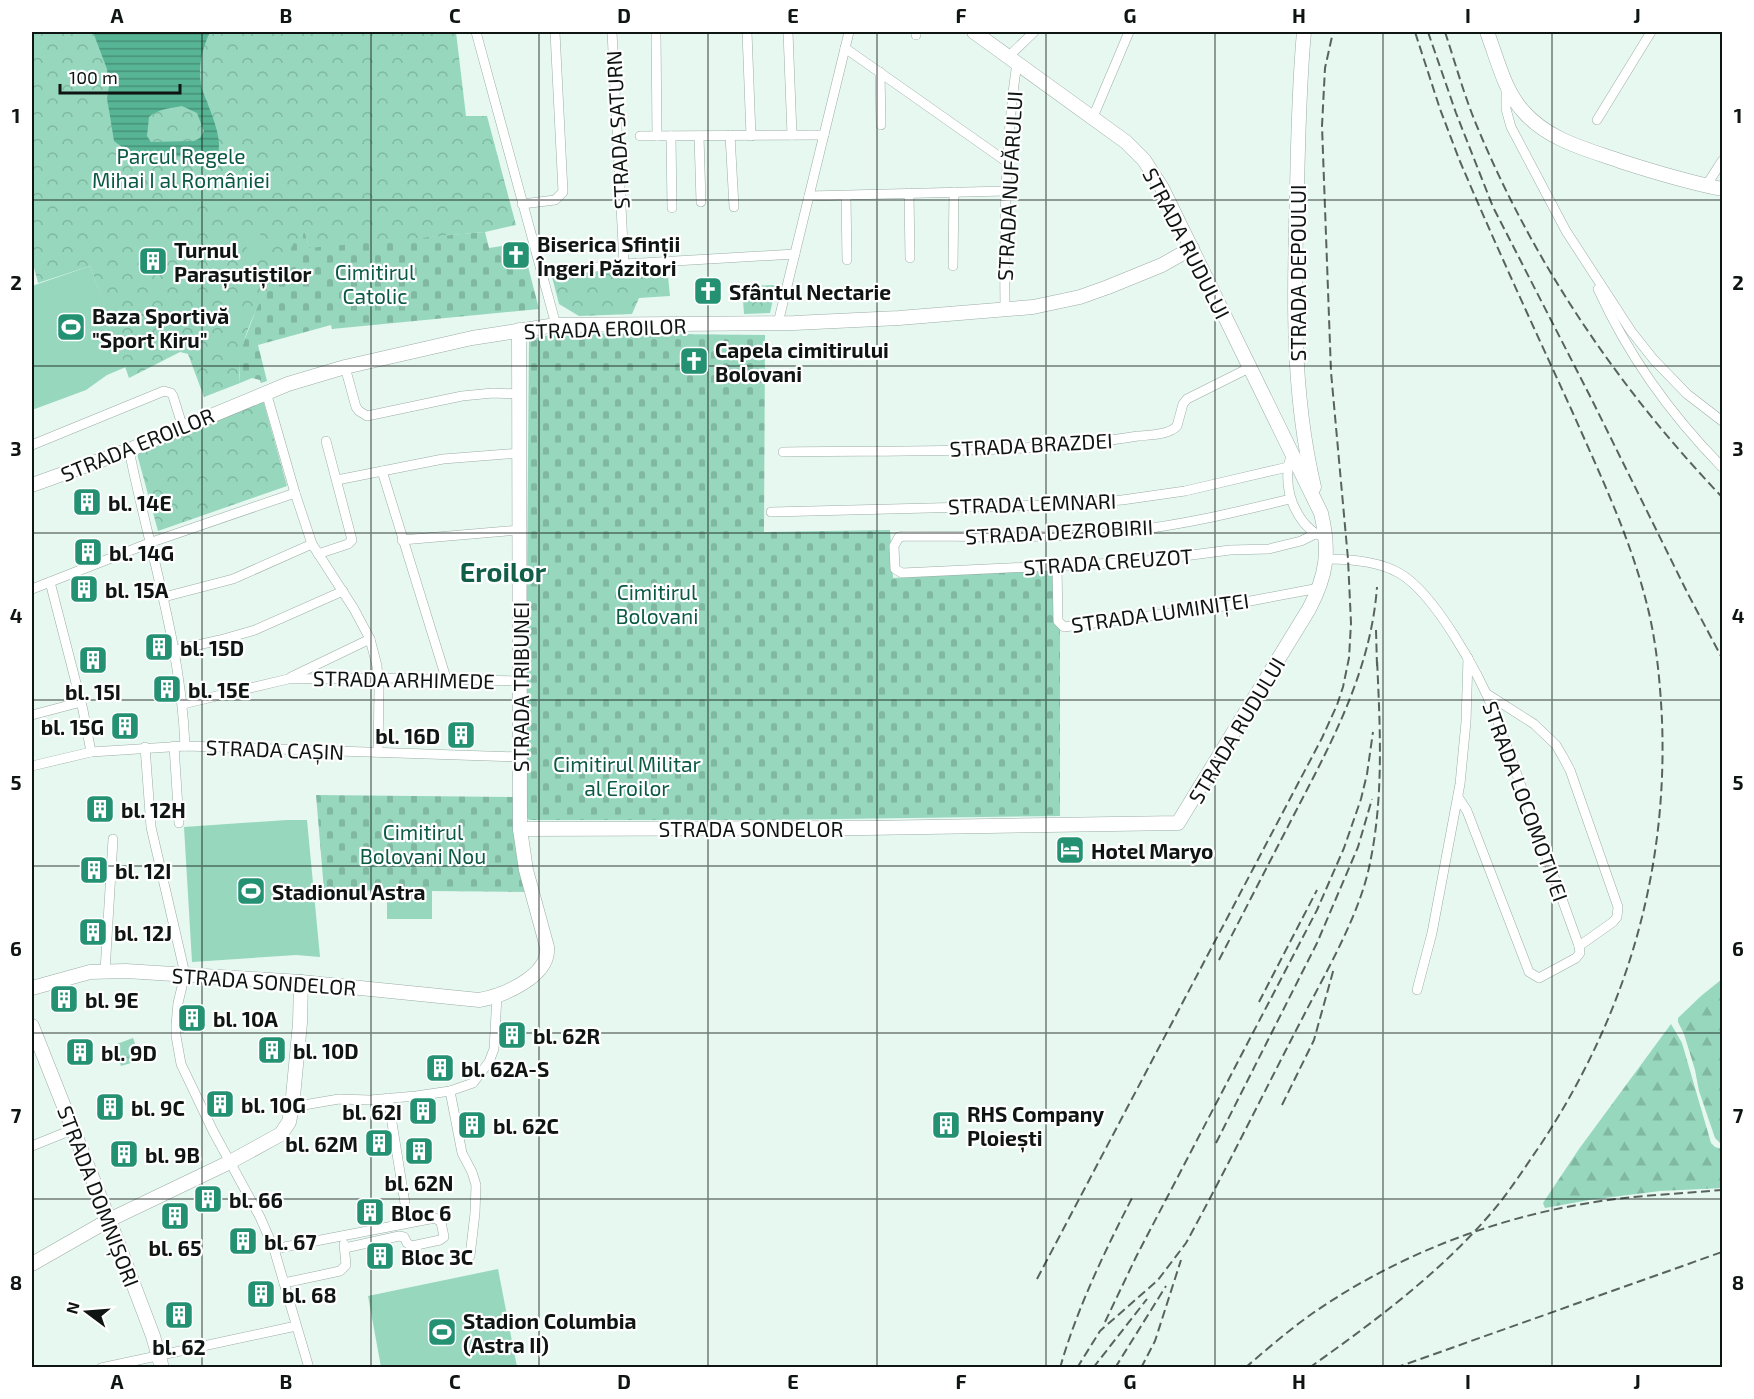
<svg xmlns="http://www.w3.org/2000/svg" width="1754" height="1399" font-family="'Exo 2',sans-serif">
<style>
.forest{fill:url(#forest-firs)}
.cemetery{fill:url(#cemetery-stones)}
.park{fill:url(#park-crowns)}
.pitch{fill:#96d7be}
.water{fill:url(#water-rules);fill-rule:evenodd}
.lines{fill:none;stroke-linecap:round;stroke-linejoin:round}
.street-casing{stroke:#9cada6;stroke-width:10}
.secondary-casing{stroke:#9cada6;stroke-width:15}
.street{stroke:#fff;stroke-width:9}
.secondary{stroke:#fff;stroke-width:14}
.rail{stroke:#59635e;stroke-width:2;stroke-dasharray:9 4.5;stroke-linecap:butt}
.grid{fill:none;stroke:#0f1512;stroke-width:1.5;stroke-opacity:0.55}
.labels{text-anchor:middle;dominant-baseline:central;stroke-width:4.5;stroke-linejoin:round;paint-order:stroke}
.street-label{font-size:21px;fill:#0f1512;stroke:#fff}
.park-label{font-size:21px;fill:#0a5944;stroke:#fff}
.poi-label{font-size:21px;font-weight:bold;fill:#0f1512;stroke:#fff;text-anchor:start}
.district-label{font-size:27px;font-weight:bold;fill:#125e48;stroke:#fff}
.neatline{fill:none;stroke:#0f1512;stroke-width:2}
.grid-label{font-size:20px;text-anchor:middle;font-weight:bold;fill:#0f1512}
</style>
<defs>
<pattern id="forest-firs" width="22" height="20" patternUnits="userSpaceOnUse" patternTransform="scale(1.5)"><rect width="22" height="20" fill="#96d7be"/><path d="M5 1l3.5 6h-7zM16 11l3.5 6h-7z" fill="#80b8a2"/></pattern>
<pattern id="cemetery-stones" width="16" height="16" patternUnits="userSpaceOnUse" patternTransform="scale(1.5)"><rect width="16" height="16" fill="#96d7be"/><path d="M2 7V4a2 2 0 0 1 4 0v3zM10 15v-3a2 2 0 0 1 4 0v3z" fill="#80b8a2"/></pattern>
<pattern id="park-crowns" width="20" height="18" patternUnits="userSpaceOnUse" patternTransform="scale(1.5)"><rect width="20" height="18" fill="#96d7be"/><path d="M2 6a3 3 0 1 1 6 0M12 15a3 3 0 1 1 6 0" fill="none" stroke="#80b8a2"/></pattern>
<pattern id="water-rules" width="6" height="5" patternUnits="userSpaceOnUse" patternTransform="scale(1.5)"><rect width="6" height="5" fill="#57b595"/><path d="M0 2.5h6" fill="none" stroke="#469278"/></pattern>
</defs>
<rect width="100%" height="100%" fill="#e6f8f0"/>
<g class="forest">
<polygon points="1722,979 1722,1145 1715,1138 1699,1091 1695,1070 1684,1034 1678,1022 1678,1018 1701,996"/>
<polygon points="1671,1024 1682,1043 1711,1143 1715,1147 1722,1149 1722,1188 1660,1191 1589,1200 1545,1208 1543,1203 1579,1149"/>
</g>
<g class="cemetery">
<polygon points="305,232 309,247 485,232 489,248 522,243 539,309 332,329 331,325 258,345 267,381 261,383 260,380 252,378 240,383 240,352 257,307 269,286 280,274 292,242"/>
<polygon points="560,333 765,335 764,532 890,530 893,578 1054,569 1060,633 1060,816 764,820 529,820 525,816 529,339"/>
<polygon points="316,795 516,797 514,834 516,848 529,892 324,890"/>
</g>
<g class="park">
<path d="M32,32H456L466,116H487L516,225L485,232L309,248L305,232C288,246 290,253 281,271C277,278 271,283 267,290C250,319 237,350 240,383L204,397L188,354L180,352L129,378L90,266L38,283L32,260Z"/>
<polygon points="665,262 667,266 670,296 639,298 632,314 579,316 559,304 552,277"/>
<polygon points="776,285 770,313 744,314 742,286"/>
<polygon points="263,400 287,486 158,531 137,454"/>
<polygon points="133,1038 141,1060 121,1066 114,1045"/>
</g>
<g class="pitch">
<polygon points="256,227 269,249 253,259 240,236"/>
<polygon points="90,266 126,367 107,375 86,390 32,410 32,286"/>
<rect x="221" y="304" width="18" height="26"/>
<polygon points="287,820 307,820 320,957 296,955 192,962 184,827"/>
<polygon points="387,890 432,891 432,919 387,919"/>
<polygon points="498,1269 517,1367 381,1367 368,1296"/>
</g>
<path class="water" d="M93,32H210C202,49 198,65 201,85C203,98 238,160 205,162C198,162 190,158 183,157C166,153 149,159 133,154C127,152 120,145 114,141L107,98L109,87L107,69ZM182,106L197,113L204,131L200,138L194,141L151,142L147,136L149,117C158,109 171,108 182,106Z"/>
<g class="lines">
<g class="street-casing">
<g id="street">
<polyline points="476,32 556,325"/>
<polyline points="612,32 624,264"/>
<polyline points="656,32 657,136"/>
<polyline points="747,32 751,136"/>
<polyline points="788,32 792,135"/>
<polyline points="916,35 916,32"/>
<polyline points="845,48 1007,162"/>
<polyline points="1009,56 1034,32"/>
<polyline points="880,72 881,125"/>
<polyline points="1506,86 1506,109 1511,127 1566,231 1631,331 1654,360 1687,394 1722,421"/>
<polyline points="1093,117 1129,32"/>
<polyline points="1597,120 1651,32"/>
<polyline points="730,135 734,207"/>
<polyline points="640,136 824,135"/>
<polyline points="671,136 672,208"/>
<polyline points="699,136 701,202"/>
<polyline points="1706,186 1722,161"/>
<polyline points="909,193 910,258"/>
<polyline points="809,196 1005,191"/>
<polyline points="846,196 847,260"/>
<polyline points="522,204 555,200 563,192 555,32"/>
<polyline points="953,266 954,192"/>
<polyline points="541,273 624,264 795,254"/>
<path d="M1598,289C1628,355 1672,416 1722,467"/>
<path d="M1005,310C1004,227 1005,145 1017,62"/>
<polyline points="778,323 849,32"/>
<polyline points="345,367 356,407 359,411 367,416 462,396 493,393 519,394"/>
<polyline points="266,392 295,493 312,544 354,609 370,639 377,666 379,691 378,752"/>
<polyline points="32,445 164,391 171,393 173,396 183,428"/>
<path d="M129,450C149,549 181,644 185,746"/>
<path d="M783,452C901,450 1022,455 1138,436C1150,435 1169,435 1177,426L1183,404L1187,399L1249,368"/>
<path d="M1289,462C1285,485 1290,505 1304,523C1309,528 1313,533 1319,535"/>
<polyline points="382,471 446,678"/>
<polyline points="337,480 443,459 520,453"/>
<path d="M1290,499C1237,512 1183,525 1128,531C1054,539 978,536 904,536L899,537L894,546L895,569L902,573L1138,562L1230,550L1269,549L1301,541L1315,534"/>
<polyline points="771,512 1044,505 1122,500 1185,491 1288,467"/>
<polyline points="402,540 520,530"/>
<polyline points="318,554 348,544 352,540 326,441"/>
<path d="M1327,559C1350,559 1378,561 1399,573C1435,593 1480,676 1495,714L1579,946L1580,953L1576,958L1539,978L1529,972L1467,811L1458,797"/>
<polyline points="1057,566 1058,621 1064,627 1224,606 1319,588"/>
<polyline points="50,582 83,710 91,752"/>
<polyline points="32,589 152,542 295,493"/>
<polyline points="164,597 233,579 312,544"/>
<polyline points="175,650 220,640 255,630 343,591"/>
<polyline points="291,677 370,639"/>
<polyline points="1487,694 1534,724 1556,745 1563,757 1570,770 1618,907 1617,917 1613,922 1579,946"/>
<polyline points="183,704 288,679 378,678 520,681"/>
<polyline points="32,715 81,702"/>
<polyline points="174,746 179,823"/>
<polyline points="145,747 151,827 185,974 178,1003 176,1025 176,1036 181,1064 213,1131 260,1217 274,1249 309,1368"/>
<polyline points="32,766 91,752 185,746 520,757"/>
<polyline points="105,971 113,839"/>
<polyline points="1417,990 1432,933 1460,784 1466,722 1468,658"/>
<polyline points="450,1091 462,1153 472,1172 476,1185 475,1213 470,1256"/>
<polyline points="388,1098 408,1222"/>
<polyline points="292,1107 339,1099 370,1100 416,1096 450,1091 473,1083 489,1062 494,1049 497,996"/>
<polyline points="32,1146 74,1129"/>
<polyline points="274,1249 435,1218 441,1222 444,1237 440,1240 412,1246 407,1243 404,1237 399,1236 345,1248"/>
<polyline points="284,1283 340,1271 346,1265 344,1244"/>
<polyline points="101,1368 296,1326"/>
</g>
</g>
<g class="secondary-casing">
<g id="secondary">
<path d="M1304,32C1299,85 1298,138 1297,191C1294,290 1291,390 1314,487"/>
<path d="M1487,32C1497,58 1504,90 1523,111C1548,140 1586,149 1620,161C1654,172 1688,182 1722,189"/>
<polyline points="32,485 129,450 288,384 345,367 472,338 556,325 794,323 899,318 1033,307 1080,297 1108,287 1162,265 1192,248"/>
<path d="M520,829L866,828L1178,823L1309,609C1327,575 1330,551 1321,513L1162,188L1144,160L1126,142L974,32"/>
<path d="M32,988L90,972L126,971L301,982L479,1000C503,996 550,976 547,947L526,870L520,829L519,330"/>
<polyline points="32,1026 109,1220 153,1336 162,1368"/>
<polyline points="32,1264 109,1220 230,1162 281,1134 289,1122 292,1107 300,1023 301,982"/>
</g>
</g>
<use href="#street" class="street"/>
<use href="#secondary" class="secondary"/>
<g class="rail">
<polyline points="1428,32 1456,113 1493,207 1591,398 1688,594 1722,658"/>
<path d="M1445,32C1456,65 1465,99 1479,131C1536,267 1621,391 1722,497"/>
<polyline points="1376,630 1377,666"/>
<path d="M1219,960C1245,910 1271,859 1297,809C1334,738 1371,668 1377,587"/>
<polyline points="1259,1002 1317,890"/>
<polyline points="1282,1105 1314,1040 1334,968"/>
<polyline points="1216,1143 1317,943 1358,847 1372,799"/>
<polyline points="1037,1279 1322,738 1337,705 1343,687 1349,658 1351,623 1348,559 1331,372 1322,126 1325,68 1333,32"/>
<polyline points="1105,1322 1136,1257 1317,910 1344,848 1361,799 1367,774 1373,732"/>
<path d="M1060,1368C1077,1308 1105,1251 1133,1196"/>
<path d="M1077,1368L1100,1331L1158,1280L1186,1243C1227,1168 1264,1092 1303,1017C1327,970 1360,914 1370,863C1384,796 1380,726 1377,659"/>
<polyline points="1093,1368 1147,1299"/>
<polyline points="1115,1368 1166,1286"/>
<polyline points="1141,1368 1155,1341 1181,1260"/>
<path d="M1245,1368C1267,1349 1289,1330 1313,1313C1391,1259 1483,1222 1577,1205C1625,1196 1674,1194 1722,1190"/>
<path d="M1309,1368C1375,1321 1439,1274 1492,1212C1510,1191 1525,1167 1541,1144C1625,1016 1668,875 1662,720C1660,679 1656,637 1645,597C1628,533 1599,472 1572,411C1534,328 1495,244 1459,159L1440,109L1415,32"/>
<polyline points="1395,1368 1722,1252"/>
</g>
</g>
<path class="grid" d="M202,32V1368M371,32V1368M539,32V1368M708,32V1368M877,32V1368M1046,32V1368M1215,32V1368M1383,32V1368M1552,32V1368M32,200H1722M32,366H1722M32,533H1722M32,700H1722M32,866H1722M32,1033H1722M32,1199H1722"/>
<defs>
<g id="church-square" transform="scale(1.5)"><rect x="-9" y="-9" width="18" height="18" rx="4" fill="#249272" stroke="#fff"/><path d="M-1.2-6h2.4v3.5h3.3v2.4h-3.3V6h-2.4V-.1h-3.3v-2.4h3.3Z" fill="#fff"/></g>
<g id="building-square" transform="scale(1.5)"><rect x="-9" y="-9" width="18" height="18" rx="4" fill="#249272" stroke="#fff"/><path d="M-4-6H4V6H1V3H-1V6H-4ZM-2.5-4.3h1.7v1.8h-1.7ZM.8-4.3h1.7v1.8H.8ZM-2.5-1h1.7V.8h-1.7ZM.8-1h1.7V.8H.8Z" fill="#fff"/></g>
<g id="stadium-square" transform="scale(1.5)"><rect x="-9" y="-9" width="18" height="18" rx="4" fill="#249272" stroke="#fff"/><path d="M0-5a6.5 5 0 1 0 0 10a6.5 5 0 1 0 0-10ZM-3.5-1.8h7v3.6h-7Z" fill="#fff"/></g>
<g id="hotel-square" transform="scale(1.5)"><rect x="-9" y="-9" width="18" height="18" rx="4" fill="#249272" stroke="#fff"/><path d="M-6-4.5h1.5V1H6V5H4.5V3h-9V5H-6ZM-4 0a1.8 1.8 0 1 1 3.6 0ZM.5 0V-2.5h3Q6-2.5 6 0Z" fill="#fff"/></g>
</defs>
<g fill-rule="evenodd">
<use href="#church-square" x="516" y="255"/>
<use href="#building-square" x="153" y="261"/>
<use href="#church-square" x="708" y="291"/>
<use href="#stadium-square" x="71" y="327"/>
<use href="#church-square" x="694" y="361"/>
<use href="#building-square" x="87" y="502"/>
<use href="#building-square" x="88" y="552"/>
<use href="#building-square" x="84" y="589"/>
<use href="#building-square" x="159" y="647"/>
<use href="#building-square" x="93" y="660"/>
<use href="#building-square" x="167" y="689"/>
<use href="#building-square" x="125" y="726"/>
<use href="#building-square" x="461" y="735"/>
<use href="#building-square" x="100" y="809"/>
<use href="#hotel-square" x="1070" y="850"/>
<use href="#building-square" x="94" y="870"/>
<use href="#stadium-square" x="251" y="891"/>
<use href="#building-square" x="93" y="932"/>
<use href="#building-square" x="64" y="999"/>
<use href="#building-square" x="192" y="1018"/>
<use href="#building-square" x="512" y="1035"/>
<use href="#building-square" x="272" y="1050"/>
<use href="#building-square" x="80" y="1052"/>
<use href="#building-square" x="440" y="1068"/>
<use href="#building-square" x="220" y="1104"/>
<use href="#building-square" x="110" y="1107"/>
<use href="#building-square" x="423" y="1111"/>
<use href="#building-square" x="472" y="1125"/>
<use href="#building-square" x="946" y="1125"/>
<use href="#building-square" x="379" y="1143"/>
<use href="#building-square" x="419" y="1151"/>
<use href="#building-square" x="124" y="1154"/>
<use href="#building-square" x="208" y="1199"/>
<use href="#building-square" x="370" y="1212"/>
<use href="#building-square" x="175" y="1216"/>
<use href="#building-square" x="243" y="1241"/>
<use href="#building-square" x="380" y="1256"/>
<use href="#building-square" x="261" y="1294"/>
<use href="#building-square" x="179" y="1315"/>
<use href="#stadium-square" x="442" y="1332"/>
</g>
<g class="labels">
<g class="street-label">
<text transform="translate(617 130) rotate(-93)">STRADA SATURN</text>
<text transform="translate(1009 186) rotate(-87)">STRADA NUFĂRULUI</text>
<text transform="translate(1187 243) rotate(63)">STRADA RUDULUI</text>
<text transform="translate(1297 273) rotate(-90)">STRADA DEPOULUI</text>
<text transform="translate(605 328) rotate(-2)">STRADA EROILOR</text>
<text transform="translate(137 444) rotate(-22)">STRADA EROILOR</text>
<text transform="translate(1031 444) rotate(-3)">STRADA BRAZDEI</text>
<text transform="translate(1032 503) rotate(-2)">STRADA LEMNARI</text>
<text transform="translate(1059 531) rotate(-3)">STRADA DEZROBIRII</text>
<text transform="translate(1108 561) rotate(-4)">STRADA CREUZOT</text>
<text transform="translate(1160 612) rotate(-8)">STRADA LUMINIȚEI</text>
<text transform="translate(404 679) rotate(1)">STRADA ARHIMEDE</text>
<text transform="translate(520 687) rotate(-90)">STRADA TRIBUNEI</text>
<text transform="translate(1236 730) rotate(-59)">STRADA RUDULUI</text>
<text transform="translate(275 749) rotate(2)">STRADA CAȘIN</text>
<text transform="translate(1526 801) rotate(70)">STRADA LOCOMOTIVEI</text>
<text x="751" y="828">STRADA SONDELOR</text>
<text transform="translate(264 981) rotate(4)">STRADA SONDELOR</text>
<text transform="translate(99 1196) rotate(69)">STRADA DOMNIȘORI</text>
</g>
<g class="park-label">
<text x="181" y="155">Parcul Regele<tspan x="181" dy="24">Mihai I al României</tspan></text>
<text x="375" y="271">Cimitirul<tspan x="375" dy="24">Catolic</tspan></text>
<text x="657" y="591">Cimitirul<tspan x="657" dy="24">Bolovani</tspan></text>
<text x="627" y="763">Cimitirul Militar<tspan x="627" dy="24">al Eroilor</tspan></text>
<text x="423" y="831">Cimitirul<tspan x="423" dy="24">Bolovani Nou</tspan></text>
</g>
<g class="poi-label">
<text x="537" y="243">Biserica Sfinții<tspan x="537" dy="24">Îngeri Păzitori</tspan></text>
<text x="174" y="249">Turnul<tspan x="174" dy="24">Parașutiștilor</tspan></text>
<text x="729" y="291">Sfântul Nectarie</text>
<text x="92" y="315">Baza Sportivă<tspan x="92" dy="24">"Sport Kiru"</tspan></text>
<text x="715" y="349">Capela cimitirului<tspan x="715" dy="24">Bolovani</tspan></text>
<text x="108" y="502">bl. 14E</text>
<text x="109" y="552">bl. 14G</text>
<text x="105" y="589">bl. 15A</text>
<text x="180" y="647">bl. 15D</text>
<text x="188" y="689">bl. 15E</text>
<text x="93" y="691" text-anchor="middle">bl. 15I</text>
<text x="104" y="726" text-anchor="end">bl. 15G</text>
<text x="440" y="735" text-anchor="end">bl. 16D</text>
<text x="121" y="809">bl. 12H</text>
<text x="1091" y="850">Hotel Maryo</text>
<text x="115" y="870">bl. 12I</text>
<text x="272" y="891">Stadionul Astra</text>
<text x="114" y="932">bl. 12J</text>
<text x="85" y="999">bl. 9E</text>
<text x="213" y="1018">bl. 10A</text>
<text x="533" y="1035">bl. 62R</text>
<text x="293" y="1050">bl. 10D</text>
<text x="101" y="1052">bl. 9D</text>
<text x="461" y="1068">bl. 62A-S</text>
<text x="241" y="1104">bl. 10G</text>
<text x="131" y="1107">bl. 9C</text>
<text x="402" y="1111" text-anchor="end">bl. 62I</text>
<text x="967" y="1113">RHS Company<tspan x="967" dy="24">Ploiești</tspan></text>
<text x="493" y="1125">bl. 62C</text>
<text x="358" y="1143" text-anchor="end">bl. 62M</text>
<text x="145" y="1154">bl. 9B</text>
<text x="419" y="1182" text-anchor="middle">bl. 62N</text>
<text x="229" y="1199">bl. 66</text>
<text x="391" y="1212">Bloc 6</text>
<text x="264" y="1241">bl. 67</text>
<text x="175" y="1247" text-anchor="middle">bl. 65</text>
<text x="401" y="1256">Bloc 3C</text>
<text x="282" y="1294">bl. 68</text>
<text x="463" y="1320">Stadion Columbia<tspan x="463" dy="24">(Astra II)</tspan></text>
<text x="179" y="1346" text-anchor="middle">bl. 62</text>
</g>
<g class="district-label">
<text x="503" y="571">Eroilor</text>
</g>
</g>
<rect width="1754" height="1399" fill="none" stroke="#ffffff" stroke-width="66"/>
<g transform="translate(87 1312) rotate(286)" stroke="#ffffff" stroke-width="4.5" paint-order="stroke">
<path d="M0-4.5L10 22L0 15L-10 22Z" fill="#0f1512"/>
<text y="-9" font-size="16" font-weight="bold" text-anchor="middle" fill="#0f1512">N</text>
</g>
<path d="M60 84v9h120v-9" fill="none" stroke="#0f1512" stroke-width="3"/>
<text x="69" y="84" font-size="18" fill="#0f1512" stroke="#ffffff" stroke-width="4.5" paint-order="stroke">100 m</text>
<rect x="33" y="33" width="1688" height="1333" class="neatline"/>
<g class="grid-label">
<text x="117" y="23">A</text>
<text x="286" y="23">B</text>
<text x="455" y="23">C</text>
<text x="624" y="23">D</text>
<text x="793" y="23">E</text>
<text x="961" y="23">F</text>
<text x="1130" y="23">G</text>
<text x="1299" y="23">H</text>
<text x="1468" y="23">I</text>
<text x="1637" y="23">J</text>
<text x="16" y="123">1</text>
<text x="1738" y="123">1</text>
<text x="16" y="290">2</text>
<text x="1738" y="290">2</text>
<text x="16" y="456">3</text>
<text x="1738" y="456">3</text>
<text x="16" y="623">4</text>
<text x="1738" y="623">4</text>
<text x="16" y="790">5</text>
<text x="1738" y="790">5</text>
<text x="16" y="956">6</text>
<text x="1738" y="956">6</text>
<text x="16" y="1123">7</text>
<text x="1738" y="1123">7</text>
<text x="16" y="1290">8</text>
<text x="1738" y="1290">8</text>
<text x="117" y="1389">A</text>
<text x="286" y="1389">B</text>
<text x="455" y="1389">C</text>
<text x="624" y="1389">D</text>
<text x="793" y="1389">E</text>
<text x="961" y="1389">F</text>
<text x="1130" y="1389">G</text>
<text x="1299" y="1389">H</text>
<text x="1468" y="1389">I</text>
<text x="1637" y="1389">J</text>
</g>
</svg>
